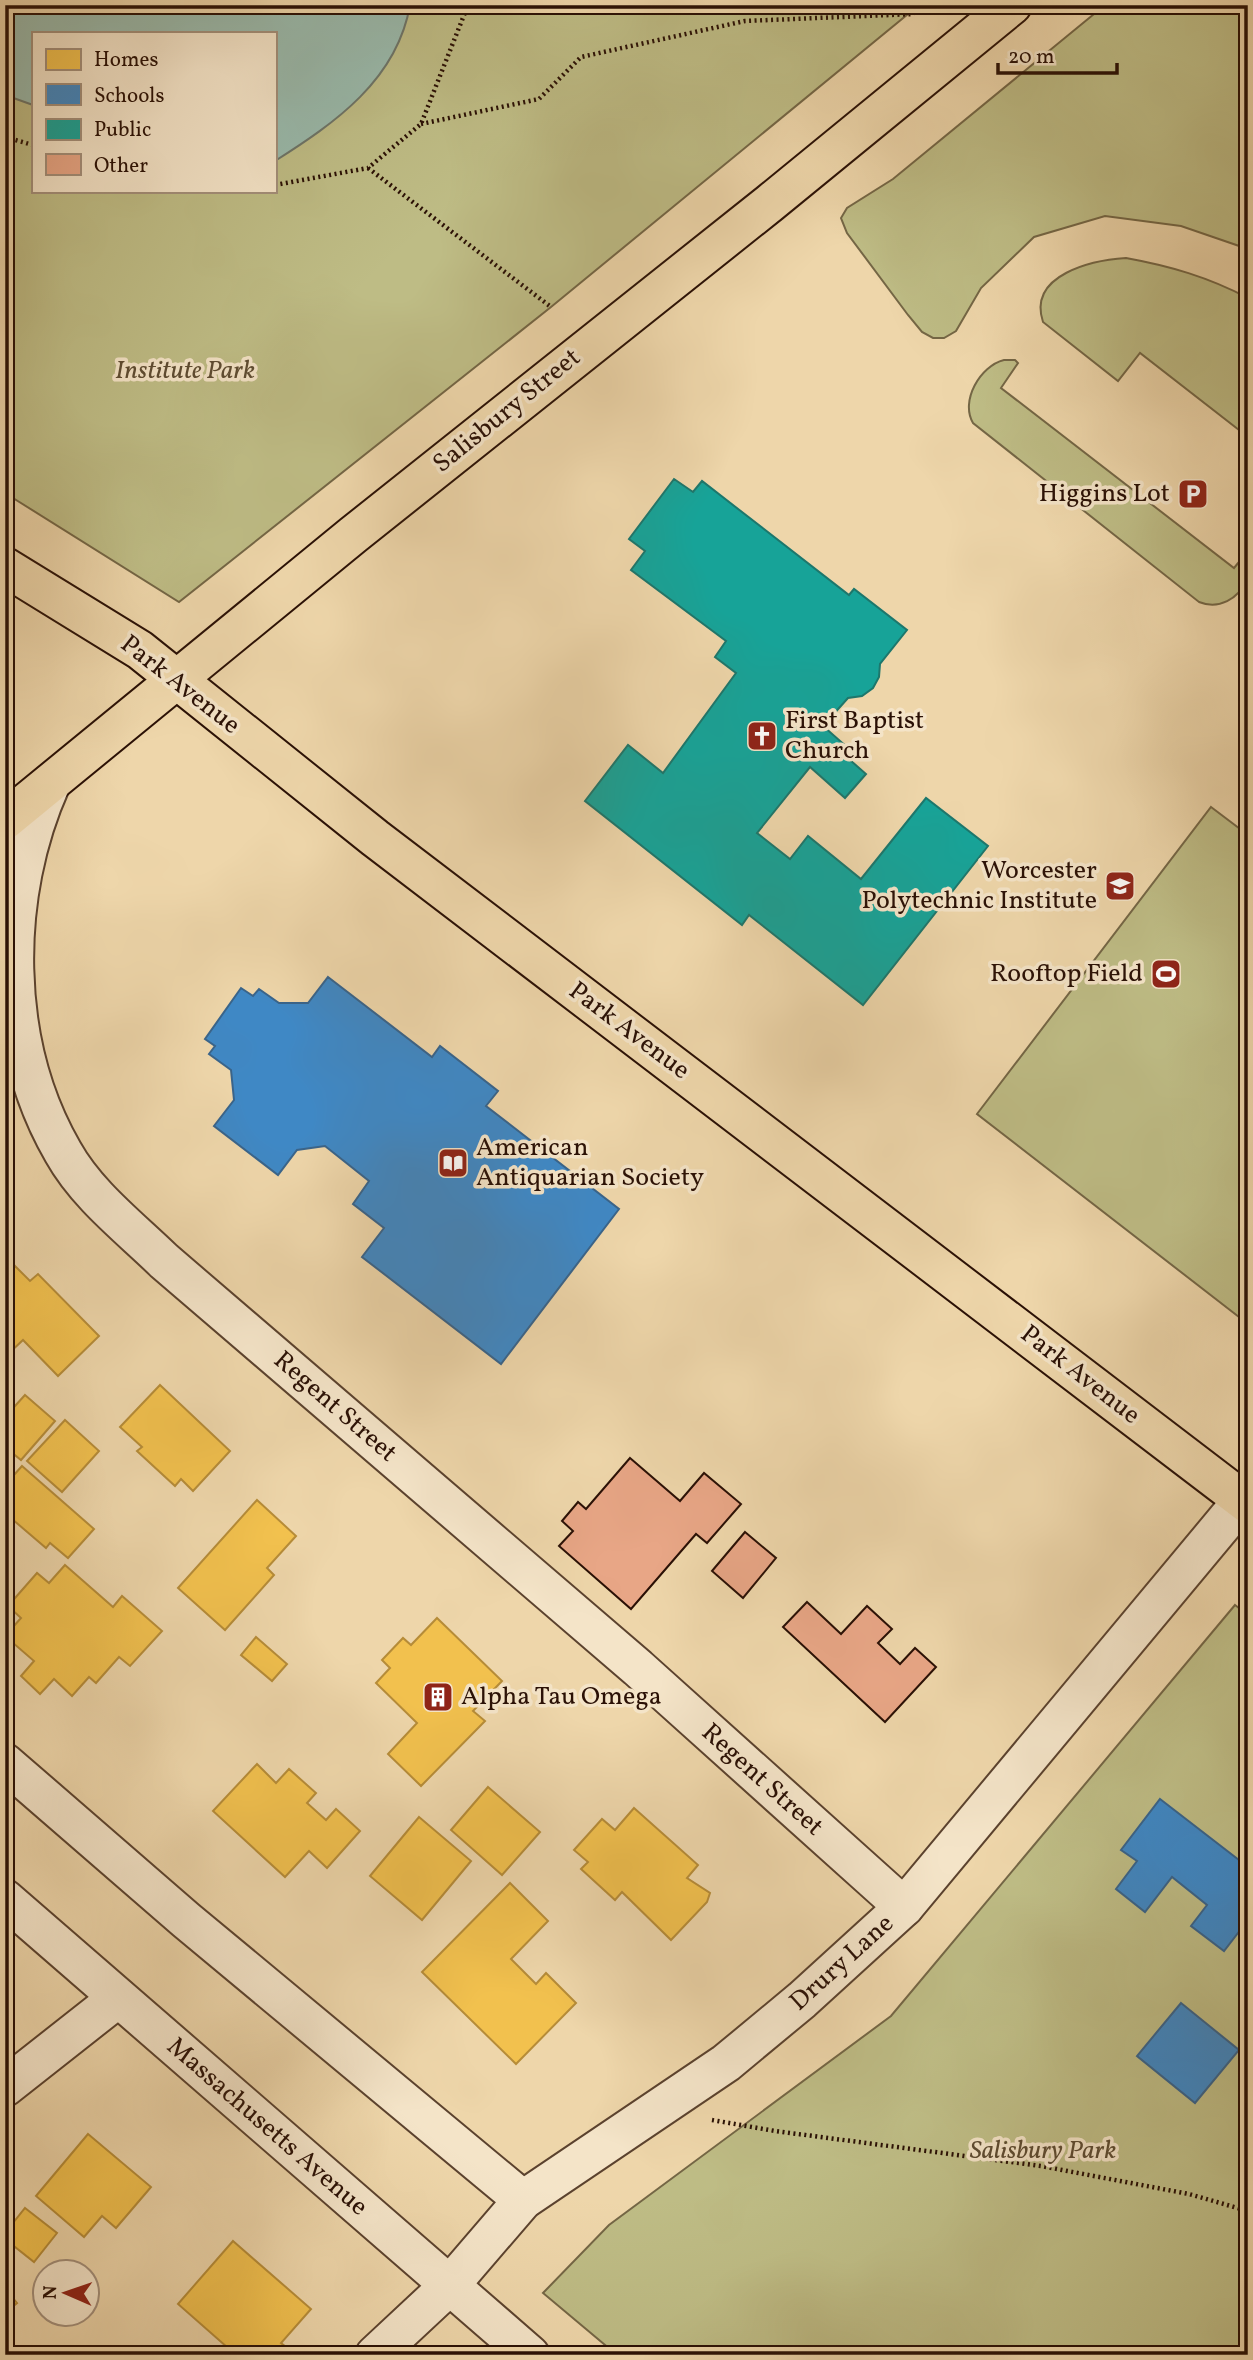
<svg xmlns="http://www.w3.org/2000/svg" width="1253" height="2360" font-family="Vollkorn,serif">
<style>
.green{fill:#bebc85;stroke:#746645;stroke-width:2;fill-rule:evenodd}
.water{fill:#99b9ab;stroke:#6d7569;stroke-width:2}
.homes{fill:#f2c14e;stroke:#b68c38;stroke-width:2}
.schools{fill:#3f88c5;stroke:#39648b;stroke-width:2}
.public{fill:#17a398;stroke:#1d776c;stroke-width:2}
.building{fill:#e8a686;stroke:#2a1005;stroke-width:2}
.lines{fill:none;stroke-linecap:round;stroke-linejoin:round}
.minor-casing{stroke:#5b422e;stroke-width:42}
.major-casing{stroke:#2a1005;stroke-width:42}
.path{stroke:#2a1005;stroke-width:4.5;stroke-dasharray:2 3.5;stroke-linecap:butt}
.minor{stroke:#f4e4c8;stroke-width:38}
.major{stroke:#eed6aa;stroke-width:38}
.labels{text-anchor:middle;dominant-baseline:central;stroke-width:7;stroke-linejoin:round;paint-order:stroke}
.park-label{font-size:26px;font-style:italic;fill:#5e4c32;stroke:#f4e4c8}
.street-label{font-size:26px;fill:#2a1005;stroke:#f4e4c8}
.poi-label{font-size:26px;fill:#2a1005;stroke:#f4e4c8;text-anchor:end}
</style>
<rect width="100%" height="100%" fill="#eed6aa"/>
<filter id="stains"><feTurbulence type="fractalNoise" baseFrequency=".00286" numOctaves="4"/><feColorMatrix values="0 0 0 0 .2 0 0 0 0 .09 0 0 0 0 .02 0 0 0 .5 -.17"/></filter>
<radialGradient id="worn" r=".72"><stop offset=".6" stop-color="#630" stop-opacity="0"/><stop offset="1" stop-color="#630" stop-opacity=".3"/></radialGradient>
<g class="green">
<path d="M5,5H919L551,307L179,602L5,493ZM33,33H275V191H33Z"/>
<polygon points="1105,5 1248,5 1248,249 1181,226 1105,216 1034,237 981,288 956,331 944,338 933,338 922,332 908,315 847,233 841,218 847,208 893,179"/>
<path d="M1126,258C1170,266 1208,277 1248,298V437L1140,353L1118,381L1043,322C1027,274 1094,260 1126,258Z"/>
<path d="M1004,360H1015L1018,363L1001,388L1234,568L1248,551C1248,560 1250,572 1247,580C1238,599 1219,610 1199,602L973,423C960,401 980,366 1004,360Z"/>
<polygon points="1211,807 1248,835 1248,1324 977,1114"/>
<polygon points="1235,1605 1248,1615 1248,2355 617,2355 543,2293 609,2225 891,2016"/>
</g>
<path class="water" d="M5,5H410C397,80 335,123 275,161V33H33V105L5,95Z"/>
<g class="homes">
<polygon points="15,1266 30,1281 38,1274 99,1336 58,1376 23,1340 5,1357 5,1275"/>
<polygon points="160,1385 230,1451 193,1491 181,1479 175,1486 137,1451 142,1447 120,1427"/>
<polygon points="25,1395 55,1421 21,1460 5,1447 5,1417"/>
<polygon points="65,1420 99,1451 62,1492 27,1461"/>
<polygon points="22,1466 94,1529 68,1558 50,1543 46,1548 5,1513 5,1485"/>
<polygon points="257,1500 296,1536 267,1568 274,1575 225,1630 178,1588"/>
<polygon points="65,1565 113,1607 122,1596 162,1631 130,1666 119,1657 96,1683 89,1677 72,1696 54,1679 40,1694 21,1676 34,1661 5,1636 21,1618 8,1606 37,1573 49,1583"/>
<polygon points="437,1618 502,1681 473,1711 485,1721 421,1786 388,1754 417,1723 376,1683 390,1668 382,1660 403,1638 411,1645"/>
<polygon points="256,1637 287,1664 272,1681 241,1655"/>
<polygon points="257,1764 276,1783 289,1769 316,1793 307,1803 326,1820 336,1809 360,1831 327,1868 309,1851 285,1877 213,1811"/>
<polygon points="488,1787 540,1832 502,1875 451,1830"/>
<polygon points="634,1808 698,1865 687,1878 710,1893 707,1902 671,1940 622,1892 615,1900 581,1869 588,1862 574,1850 602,1819 615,1830"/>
<polygon points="419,1817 471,1861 422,1920 370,1876"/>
<polygon points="510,1883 548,1921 511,1959 536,1984 546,1973 576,2003 516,2064 422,1972"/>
<polygon points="88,2134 151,2187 116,2228 102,2216 84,2237 36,2196"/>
<polygon points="25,2208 57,2233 34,2262 5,2239 5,2233"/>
<polygon points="233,2241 311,2309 281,2343 290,2350 285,2355 236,2355 178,2304"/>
<polygon points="5,2288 17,2303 5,2313"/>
</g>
<g class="schools">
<polygon points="328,977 432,1057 440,1046 498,1091 486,1106 619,1209 501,1364 362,1257 384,1228 353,1204 369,1181 325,1146 297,1150 278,1175 214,1126 234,1100 231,1070 209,1054 215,1046 205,1039 241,988 253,996 259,989 279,1003 308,1003"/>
<polygon points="1160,1799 1248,1867 1248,1896 1240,1906 1248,1912 1248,1920 1224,1951 1191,1926 1207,1905 1172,1877 1145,1912 1116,1889 1137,1861 1121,1850"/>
<polygon points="1181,2003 1239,2050 1195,2103 1137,2056"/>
</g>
<polygon class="public" points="674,479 693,492 702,481 849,595 854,589 907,630 880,664 879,677 873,688 862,696 848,698 823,726 847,747 842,753 866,774 845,798 810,767 757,833 790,859 808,836 861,879 926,798 988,846 863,1005 749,915 742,925 585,801 628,745 663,773 736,673 715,657 726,641 631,570 645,551 629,539"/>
<g class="building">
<polygon points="630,1458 680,1501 704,1473 741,1504 707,1543 696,1534 631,1609 559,1546 573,1531 562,1521 578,1502 586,1509"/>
<polygon points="745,1532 776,1558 743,1598 712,1571"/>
<polygon points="807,1602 841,1634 867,1606 892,1629 878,1643 900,1664 915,1648 936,1667 885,1722 783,1627"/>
</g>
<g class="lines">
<g class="minor-casing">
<g id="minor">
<path d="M51,783C0,896 0,1043 63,1152C87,1195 129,1227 164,1261L638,1668L904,1907"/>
<polyline points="5,1763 186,1920 523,2200"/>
<polyline points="5,1899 530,2355"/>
<polyline points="5,2087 118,1998"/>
<polyline points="375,2355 450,2285 523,2200 726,2063 802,2000 904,1907 1243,1500"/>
</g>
</g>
<g class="major-casing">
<g id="major">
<polyline points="5,567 140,650 375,838 1248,1504"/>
<polyline points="5,820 353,535 770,203 1012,5"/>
</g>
</g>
<g class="path">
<polyline points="421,124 539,99 581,57 745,21 914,14"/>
<polyline points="5,137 33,145"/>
<polyline points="368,168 551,307"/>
<polyline points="275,185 368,168 421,124 468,5"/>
<polyline points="712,2120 775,2131 1041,2166 1189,2194 1248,2211"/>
</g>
<use href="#minor" class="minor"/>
<use href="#major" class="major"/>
</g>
<defs>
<g id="parking-square" transform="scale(1.575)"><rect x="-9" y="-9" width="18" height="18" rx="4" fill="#8f2418" stroke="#f4e4c8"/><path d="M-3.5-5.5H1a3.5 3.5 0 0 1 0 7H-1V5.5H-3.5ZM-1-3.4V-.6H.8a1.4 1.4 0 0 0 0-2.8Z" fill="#fff"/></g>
<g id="church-square" transform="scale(1.575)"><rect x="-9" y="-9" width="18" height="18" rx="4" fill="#8f2418" stroke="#f4e4c8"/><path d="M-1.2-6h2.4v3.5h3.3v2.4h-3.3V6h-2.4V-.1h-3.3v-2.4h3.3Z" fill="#fff"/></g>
<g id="university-square" transform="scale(1.575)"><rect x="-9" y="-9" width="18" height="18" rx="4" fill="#8f2418" stroke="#f4e4c8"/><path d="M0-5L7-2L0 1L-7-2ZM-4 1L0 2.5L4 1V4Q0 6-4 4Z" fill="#fff"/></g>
<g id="stadium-square" transform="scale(1.575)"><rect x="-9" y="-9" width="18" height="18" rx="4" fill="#8f2418" stroke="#f4e4c8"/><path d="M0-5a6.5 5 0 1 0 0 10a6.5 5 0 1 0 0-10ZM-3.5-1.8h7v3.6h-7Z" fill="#fff"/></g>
<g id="library-square" transform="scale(1.575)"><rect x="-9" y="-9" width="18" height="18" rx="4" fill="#8f2418" stroke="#f4e4c8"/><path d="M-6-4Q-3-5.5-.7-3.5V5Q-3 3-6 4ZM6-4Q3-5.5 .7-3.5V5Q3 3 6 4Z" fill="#fff"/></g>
<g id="building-square" transform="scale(1.575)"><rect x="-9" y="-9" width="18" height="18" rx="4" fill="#8f2418" stroke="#f4e4c8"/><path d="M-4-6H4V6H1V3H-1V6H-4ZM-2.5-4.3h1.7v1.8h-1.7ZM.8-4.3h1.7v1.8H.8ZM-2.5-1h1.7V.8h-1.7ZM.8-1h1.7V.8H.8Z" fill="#fff"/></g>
</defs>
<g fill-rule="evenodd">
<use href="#parking-square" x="1193" y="494"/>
<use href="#church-square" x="762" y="736"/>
<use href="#university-square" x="1120" y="886"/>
<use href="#stadium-square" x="1166" y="974"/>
<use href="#library-square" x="453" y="1163"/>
<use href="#building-square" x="438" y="1697"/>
</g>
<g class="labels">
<g class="park-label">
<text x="185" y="371">Institute Park</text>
<text x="1043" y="2151">Salisbury Park</text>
</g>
<g class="street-label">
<text transform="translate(507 411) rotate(-39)">Salisbury Street</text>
<text transform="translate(180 685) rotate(38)">Park Avenue</text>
<text transform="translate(629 1031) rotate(37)">Park Avenue</text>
<text transform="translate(1080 1375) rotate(38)">Park Avenue</text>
<text transform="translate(335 1407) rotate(41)">Regent Street</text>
<text transform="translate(762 1780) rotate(42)">Regent Street</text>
<text transform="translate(842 1963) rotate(-42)">Drury Lane</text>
<text transform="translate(267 2127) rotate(41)">Massachusetts Avenue</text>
</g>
<g class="poi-label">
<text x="1170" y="494">Higgins Lot</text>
<text x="785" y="721" text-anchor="start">First Baptist<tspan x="785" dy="30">Church</tspan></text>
<text x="1097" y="871">Worcester<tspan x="1097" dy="30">Polytechnic Institute</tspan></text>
<text x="1143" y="974">Rooftop Field</text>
<text x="476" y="1148" text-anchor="start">American<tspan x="476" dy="30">Antiquarian Society</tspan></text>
<text x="461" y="1697" text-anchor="start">Alpha Tau Omega</text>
</g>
</g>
<rect width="1253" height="2360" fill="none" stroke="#eed6aa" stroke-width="28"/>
<rect x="7" y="7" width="1239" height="2346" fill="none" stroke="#2a1005" stroke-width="3.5"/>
<rect x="14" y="14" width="1225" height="2332" fill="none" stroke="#2a1005" stroke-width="2"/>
<rect x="32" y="32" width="245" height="161" fill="#f4e4c8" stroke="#a38f7a" stroke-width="2"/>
<rect x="46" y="49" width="35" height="21" fill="#f2c14e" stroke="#a38f7a" stroke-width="2"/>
<text x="94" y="66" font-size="21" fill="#2a1005">Homes</text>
<rect x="46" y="84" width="35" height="21" fill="#3f88c5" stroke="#a38f7a" stroke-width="2"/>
<text x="94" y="102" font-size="21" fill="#2a1005">Schools</text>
<rect x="46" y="119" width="35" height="21" fill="#17a398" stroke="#a38f7a" stroke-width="2"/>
<text x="94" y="136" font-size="21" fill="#2a1005">Public</text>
<rect x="46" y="154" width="35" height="21" fill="#e8a686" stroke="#a38f7a" stroke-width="2"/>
<text x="94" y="172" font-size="21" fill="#2a1005">Other</text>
<g transform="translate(66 2293) rotate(272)"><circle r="33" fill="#f4e4c8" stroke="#a38f7a" stroke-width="2"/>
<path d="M0-5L12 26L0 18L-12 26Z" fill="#8f2418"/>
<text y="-10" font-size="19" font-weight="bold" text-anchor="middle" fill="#2a1005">N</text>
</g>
<path d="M998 63v10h119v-10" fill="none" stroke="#2a1005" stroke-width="3.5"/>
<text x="1008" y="63" font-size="21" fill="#2a1005" stroke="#f4e4c8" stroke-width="5" paint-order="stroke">20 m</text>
<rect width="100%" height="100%" filter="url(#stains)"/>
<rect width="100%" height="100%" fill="url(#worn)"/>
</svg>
